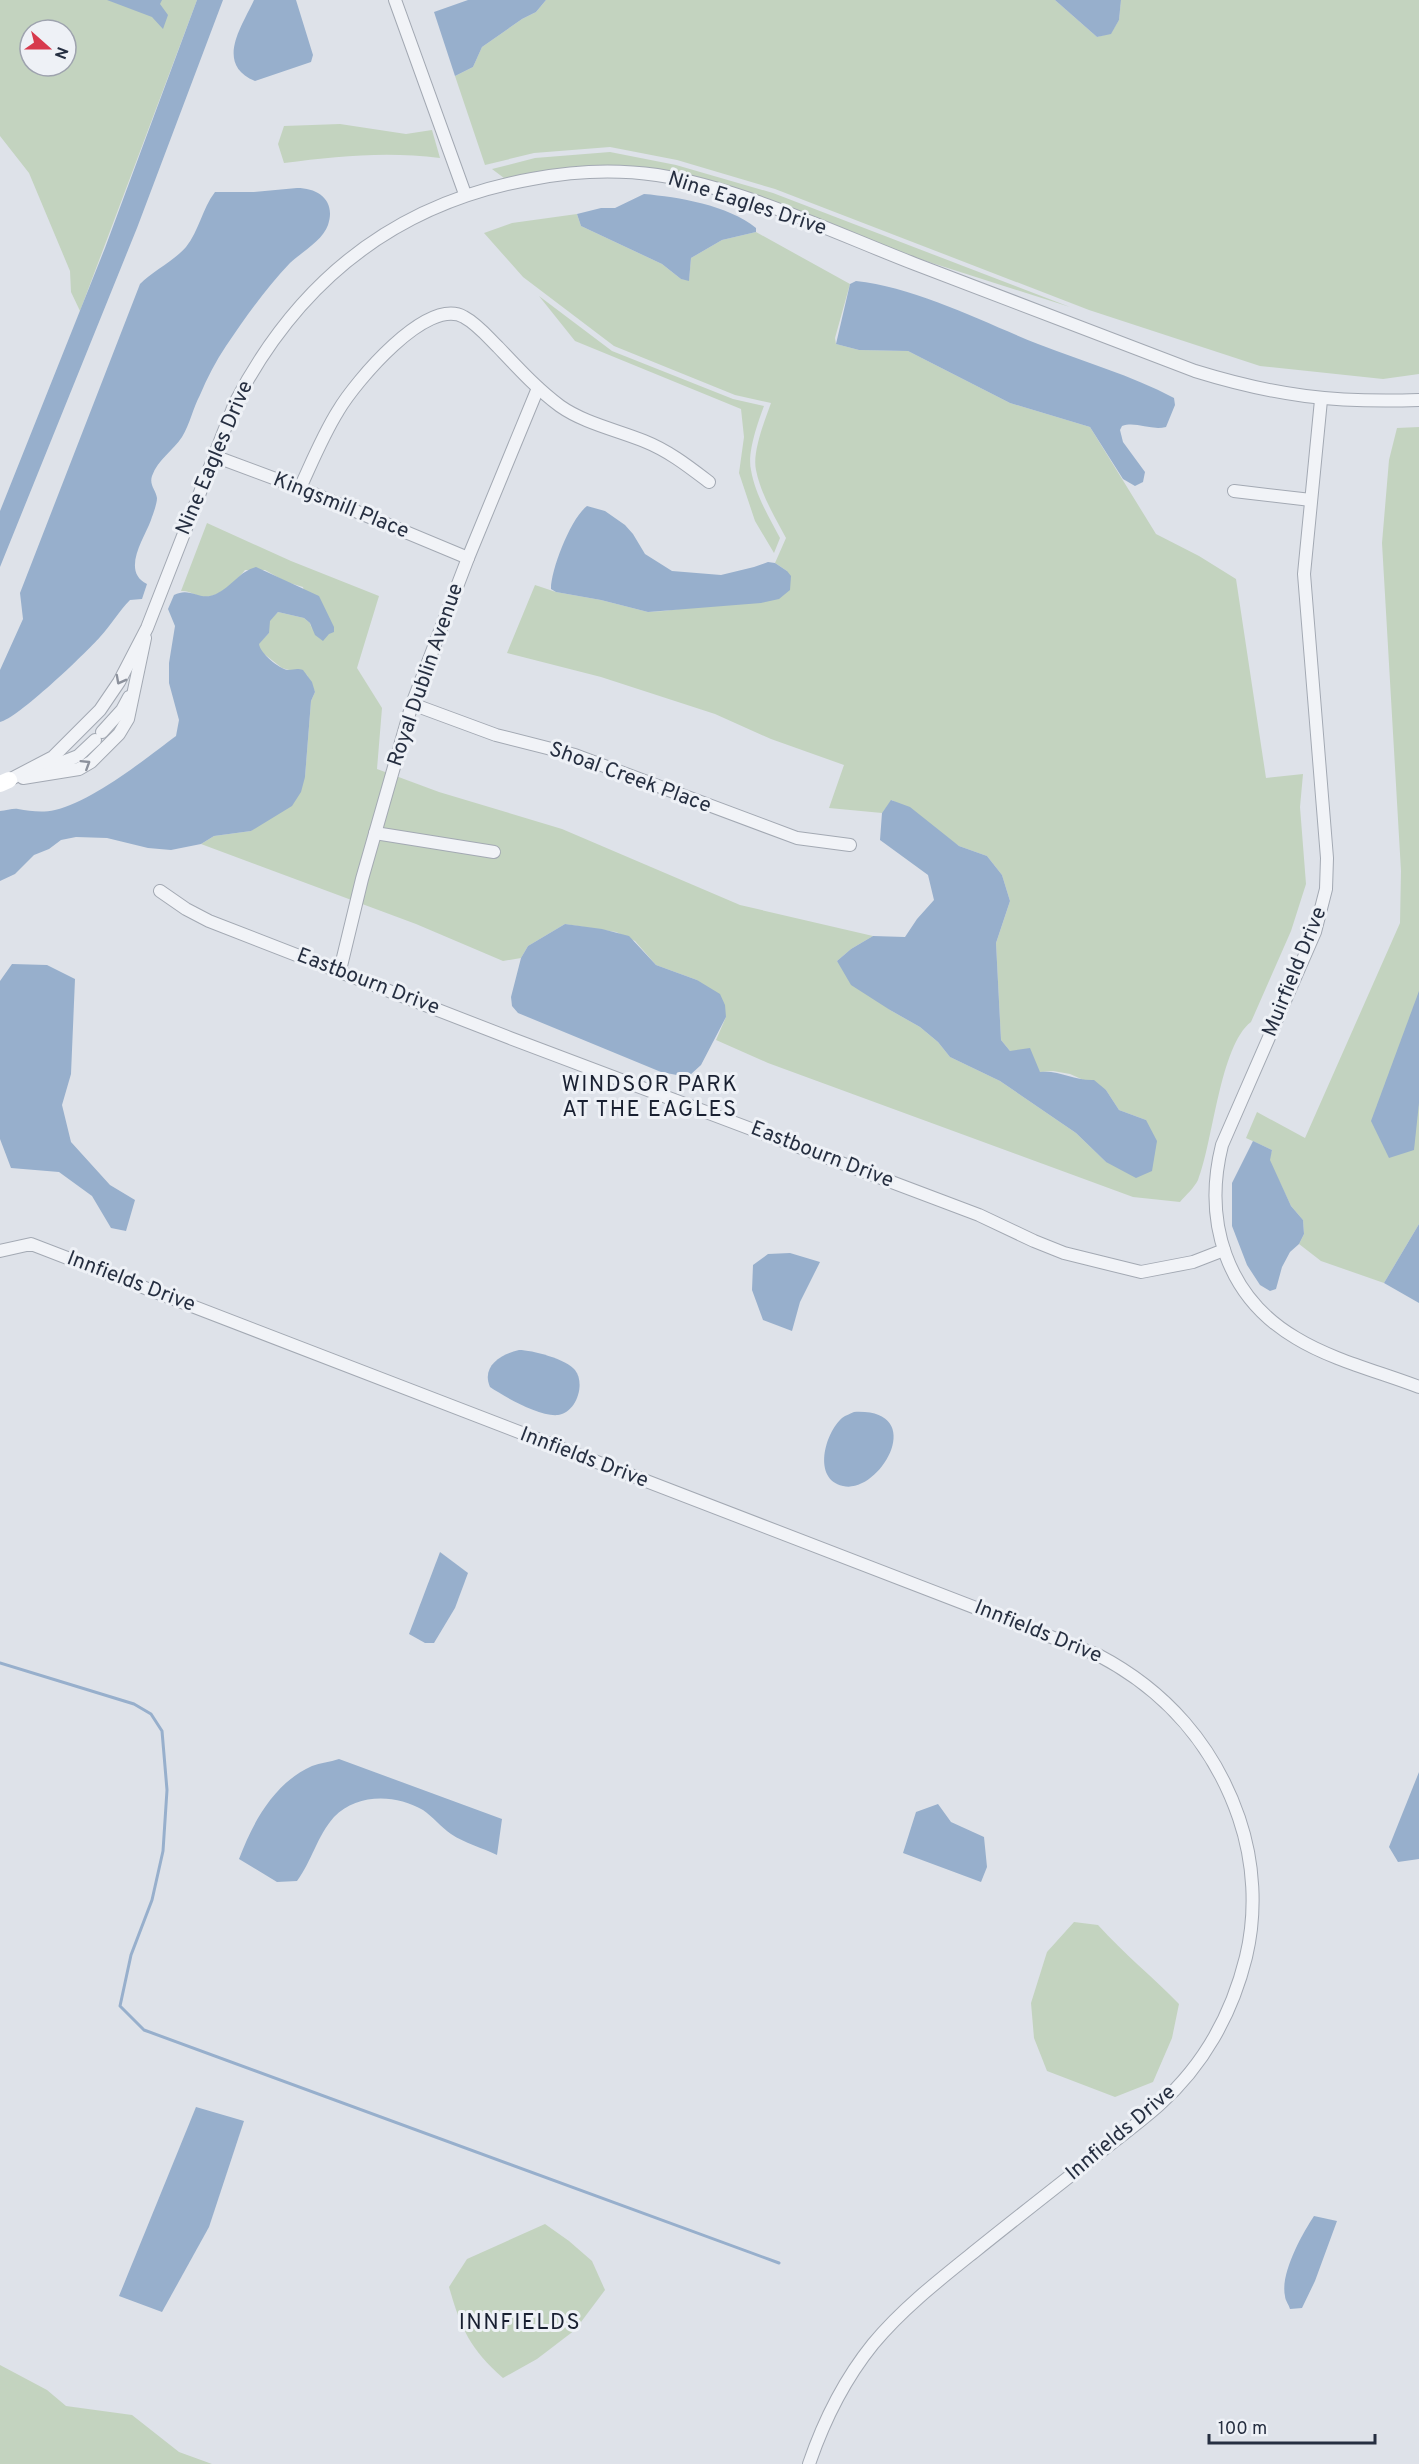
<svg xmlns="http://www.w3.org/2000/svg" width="1419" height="2464" font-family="Overpass,sans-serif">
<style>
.green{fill:#c3d3bf;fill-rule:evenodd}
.water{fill:#97afcc}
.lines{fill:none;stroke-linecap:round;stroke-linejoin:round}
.stream{stroke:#97afcc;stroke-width:3}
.street-casing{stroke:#a3a9b3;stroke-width:14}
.street{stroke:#f1f3f7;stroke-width:12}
.secondary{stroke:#fff;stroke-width:16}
.oneway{stroke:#8c919c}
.labels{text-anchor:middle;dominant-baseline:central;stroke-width:6;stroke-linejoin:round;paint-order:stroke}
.street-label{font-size:21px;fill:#262f41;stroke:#eef1f6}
.neighbourhood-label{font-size:22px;letter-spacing:1.5px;fill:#192031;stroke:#eef1f6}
</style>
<rect width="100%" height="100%" fill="#dee2e9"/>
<g class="green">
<path d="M0,0H197L80,311L71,292L70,271L29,173L0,136ZM30,30H66V66H30Z"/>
<polygon points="546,0 1055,0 1097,37 1111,33 1119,20 1121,0 1419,0 1419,374 1383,379 1260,366 1089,310 775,189 677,160 610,147 534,153 485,165 455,76 473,67 482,47 522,19 536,12"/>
<path d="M340,124L406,134L432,130L440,158C387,151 337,156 284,163L278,144L284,126Z"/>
<polygon points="610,152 676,165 773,193 1070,307 907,255 731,188 575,167 504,178 492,169 535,158"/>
<path d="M577,214L581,226L662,264L681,279L689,280L691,258L722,240L756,232L850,284L835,338L836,344L859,350L908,351L1010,403L1090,427L1156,534L1199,556L1236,579L1266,778L1303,774L1300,807L1306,884L1291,931L1251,1022C1220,1045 1213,1143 1198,1180C1194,1188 1186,1195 1180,1202L1133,1197L768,1063L716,1040L726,1017L697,980L656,965L635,941L616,932L565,924L528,946L521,958L503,961L416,924L201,844L214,836L251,831L305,777L311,701L315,692L307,675L282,668L259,650V643L269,633V621L278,612L304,618L310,623L312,630L303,587L286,582L265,570H245C237,580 220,597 205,597C197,597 190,590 181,591L207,523L291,561L379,596L357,668L382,708L377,769L439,792L562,829L740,905L873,936L851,949L837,961L890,1010L920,1027L938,1042L950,1057L1000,1081L1076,1133L1106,1162L1146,1120L1119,1110L1106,1090L1070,1074L1053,1071L1040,1072L1010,1051L1001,1040L996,943L1010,901L1002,875L987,856L959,846L892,800L882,813L829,808L844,765L771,739L715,714L601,677L507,653L535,585L556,592L601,600L648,612L664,611L693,607L787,571L775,563L786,538C775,517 761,495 756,470C752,452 765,420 771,403L735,395L614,346L523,277L484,233L512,223Z"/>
<path d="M539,296L612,351L733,399L764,406C758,422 747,453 751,470C755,494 769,517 780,538L774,553L755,521L739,473L744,437L741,409L575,341Z"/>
<polygon points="1419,427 1419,1224 1384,1283 1321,1261 1299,1244 1304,1234 1303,1220 1291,1206 1269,1160 1272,1150 1246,1138 1257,1112 1305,1138 1400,923 1401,871 1382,543 1389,460 1397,428"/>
<path d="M1074,1922L1098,1925C1123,1953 1153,1977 1179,2004L1172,2038L1153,2082L1115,2097L1047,2071L1034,2038L1031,2003L1047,1952Z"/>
<path d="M545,2224L569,2241L592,2261L605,2290L575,2330L537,2359L503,2378C470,2349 461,2329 449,2287L467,2259Z"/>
<polygon points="0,2365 47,2390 66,2406 132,2415 179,2452 212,2464 0,2464"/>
</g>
<g class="water">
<polygon points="107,0 162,0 160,4 168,15 163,29 152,17"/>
<polygon points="197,0 223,0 137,228 0,567 0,511 105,248"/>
<path d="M254,0H296L313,55L311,62L255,81C215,64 241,28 254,0Z"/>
<polygon points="468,0 546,0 536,12 522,19 482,47 473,67 455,76 434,12"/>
<polygon points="1055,0 1121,0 1119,20 1111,34 1097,37"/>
<path d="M297,188C319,188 336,201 328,225C323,240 302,252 290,263C266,288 245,318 226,346C216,361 207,378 200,395C193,408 190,424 182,437C173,451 158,459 152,476C149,485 156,490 157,498C157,504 153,514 151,520C144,539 121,571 147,584L142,599L130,600C119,611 111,625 100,637C86,653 17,719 0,722V670L23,619L20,593L140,284C153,271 175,260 186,247C199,231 202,209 215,192H254Z"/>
<path d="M644,194C678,197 728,205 756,228V232L722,240L691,258L689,281L681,279L662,264L581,226L577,214L601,208H615Z"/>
<path d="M856,281C915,287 983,322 1038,344C1084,362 1131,375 1174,398L1175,405L1166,427C1151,431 1136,421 1122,426L1120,430L1123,442L1145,472L1143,482L1135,486L1123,479L1090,427L1010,403L908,351L859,350L836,344L850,284Z"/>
<path d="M587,506L605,511L625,525L633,534L645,554L672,571L721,575L754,567L768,562L775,563L787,571L791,576L790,590L779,599L761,603L648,612L601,600L556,592L551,589C551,569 571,518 587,506Z"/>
<path d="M256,567L319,596L334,627V632L329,634L323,641L315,635L310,623L304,618L278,612L270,621L269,633L259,644C260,653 279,669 288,670C294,670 296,668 303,670L312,682L315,692L311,701L305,777L301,792L292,806L251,831L214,836L201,844L171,850L148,848L107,838L76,837L61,840L49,849L34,855L15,874L0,881V811C6,811 13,808 18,809C30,811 42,813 55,810C93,801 144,760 176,736L179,720L169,683V663L175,626L168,609L174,595C191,586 199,602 216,594C231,587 240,571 256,567Z"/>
<path d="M891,800L910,807L959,846L987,856L1002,875L1010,901L996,943L1001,1040L1010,1051L1030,1048L1040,1072C1060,1070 1075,1081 1094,1080L1106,1090L1119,1110L1146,1120L1157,1141L1152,1171L1136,1178L1106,1162L1076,1133L1000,1081L950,1057L938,1042L920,1027L890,1010L851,985L837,961L851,949L873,936L905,937L917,919L934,900L928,875L880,840L882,813Z"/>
<polygon points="565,924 602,929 629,936 656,965 697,980 720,994 725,1005 726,1017 701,1065 690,1075 682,1076 661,1072 518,1013 512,1006 511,997 521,958 528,946"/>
<polygon points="12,964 47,965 75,979 71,1074 62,1105 71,1142 110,1185 135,1200 126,1231 111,1228 92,1196 59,1172 11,1168 0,1139 0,981"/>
<polygon points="1419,991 1419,1103 1414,1150 1389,1158 1371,1121"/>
<polygon points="1253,1141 1272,1150 1270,1160 1291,1206 1303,1220 1304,1234 1299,1244 1290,1252 1282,1267 1276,1289 1270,1291 1260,1285 1247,1265 1232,1226 1232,1183"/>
<polygon points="1419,1224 1419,1303 1384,1283"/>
<polygon points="790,1253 820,1262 800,1302 792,1331 763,1320 752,1290 753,1265 768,1254"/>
<path d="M519,1350C532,1350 566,1359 575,1370C586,1384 576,1413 558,1415C540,1417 505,1397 490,1387C481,1366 501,1354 519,1350Z"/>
<path d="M854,1412C930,1408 880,1495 843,1486C812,1479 825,1433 842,1418C846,1415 850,1414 854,1412Z"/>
<polygon points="440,1552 468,1573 455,1608 434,1643 425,1643 409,1634"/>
<path d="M339,1759L502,1819L497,1855C483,1848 464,1843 451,1834C441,1827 433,1817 423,1810C396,1794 357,1793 334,1817C317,1836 312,1861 297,1881L277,1882L239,1859C253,1822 274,1783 312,1766C320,1763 330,1762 339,1759Z"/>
<polygon points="1419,1772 1419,1859 1398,1862 1389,1847"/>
<polygon points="938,1804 951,1822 984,1837 987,1867 981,1882 903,1853 916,1812"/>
<polygon points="196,2107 244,2121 209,2227 162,2312 119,2296"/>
<path d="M1314,2216L1337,2221L1315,2281L1302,2308L1290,2309C1289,2305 1285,2300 1285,2296C1280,2274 1302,2234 1314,2216Z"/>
</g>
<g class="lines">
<polyline class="stream" points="0,1663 134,1704 151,1714 162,1731 167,1790 163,1851 152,1900 131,1955 120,2006 144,2030 779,2263"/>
<g class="street-casing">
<g id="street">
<polyline points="395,0 465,194"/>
<path d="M1321,400L1304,574L1327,858L1326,889L1315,932L1222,1145C1203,1221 1226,1297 1296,1338C1332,1360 1380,1372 1419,1387"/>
<polyline points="214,456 300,488 468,558"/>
<path d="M300,488C312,462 323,435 338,411C355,382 427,296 464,317C477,324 487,336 498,347C518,368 537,389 560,406C584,423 617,430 644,441C669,451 688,466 709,482"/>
<polyline points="1234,491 1311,500"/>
<polyline points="412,704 496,735 575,755 797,838 850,845"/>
<polyline points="102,732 122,710 129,697"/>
<polyline points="45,769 78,756 95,740"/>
<polyline points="23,778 79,769 91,762 119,734 128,719 145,638"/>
<path d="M9,780L53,757L100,710L119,682L147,628L235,403C298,281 396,203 532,179C573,171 616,169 657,175C741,188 835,233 915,264C1008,300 1102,335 1195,371C1276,396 1334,403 1419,400"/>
<polyline points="375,833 494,852"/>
<polyline points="160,891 186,909 209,921 510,1038 979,1215 1034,1241 1064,1253 1141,1272 1193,1262 1224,1250"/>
<polyline points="340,970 362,879 412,704 468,558 538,388"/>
<path d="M0,1251L31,1244L1098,1655C1165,1690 1214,1745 1239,1818C1254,1862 1257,1911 1246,1957C1232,2014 1203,2066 1159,2105C1140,2122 1118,2138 1098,2154C1056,2187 1015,2219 974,2252C939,2280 902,2309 873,2344C844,2380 824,2420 809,2464"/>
</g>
</g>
<use href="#street" class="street"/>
<polyline class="secondary" points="0,784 9,780"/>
</g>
<defs><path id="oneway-chevron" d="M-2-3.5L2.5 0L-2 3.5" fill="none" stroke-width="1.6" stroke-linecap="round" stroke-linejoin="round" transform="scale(1.5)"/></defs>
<g class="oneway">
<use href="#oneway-chevron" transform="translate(120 680) rotate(118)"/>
<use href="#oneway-chevron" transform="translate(86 764) rotate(-32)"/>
</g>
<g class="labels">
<g class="street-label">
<text transform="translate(747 204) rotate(18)">Nine Eagles Drive</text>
<text transform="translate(215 458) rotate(-67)">Nine Eagles Drive</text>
<text transform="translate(341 506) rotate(22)">Kingsmill Place</text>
<text transform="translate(426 675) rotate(-71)">Royal Dublin Avenue</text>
<text transform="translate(630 778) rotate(20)">Shoal Creek Place</text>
<text transform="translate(1295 972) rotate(-68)">Muirfield Drive</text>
<text transform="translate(368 982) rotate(21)">Eastbourn Drive</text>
<text transform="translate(822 1155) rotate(21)">Eastbourn Drive</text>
<text transform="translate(131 1282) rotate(21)">Innfields Drive</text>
<text transform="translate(584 1458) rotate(21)">Innfields Drive</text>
<text transform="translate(1038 1632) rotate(22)">Innfields Drive</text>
<text transform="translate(1121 2133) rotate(-40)">Innfields Drive</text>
</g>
<g class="neighbourhood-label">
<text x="650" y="1085">WINDSOR PARK<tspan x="650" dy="25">AT THE EAGLES</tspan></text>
<text x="520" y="2323">INNFIELDS</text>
</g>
</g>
<g transform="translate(48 48) rotate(111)"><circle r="28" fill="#eef1f6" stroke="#9ea3ae" stroke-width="1.5"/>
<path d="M0-4.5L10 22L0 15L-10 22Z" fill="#d73a4d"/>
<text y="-9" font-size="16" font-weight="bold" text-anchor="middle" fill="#262f41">N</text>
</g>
<path d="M1209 2434v9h166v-9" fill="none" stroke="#262f41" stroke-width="3"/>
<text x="1218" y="2434" font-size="18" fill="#262f41" stroke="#eef1f6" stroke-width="4.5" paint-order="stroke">100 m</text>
</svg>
